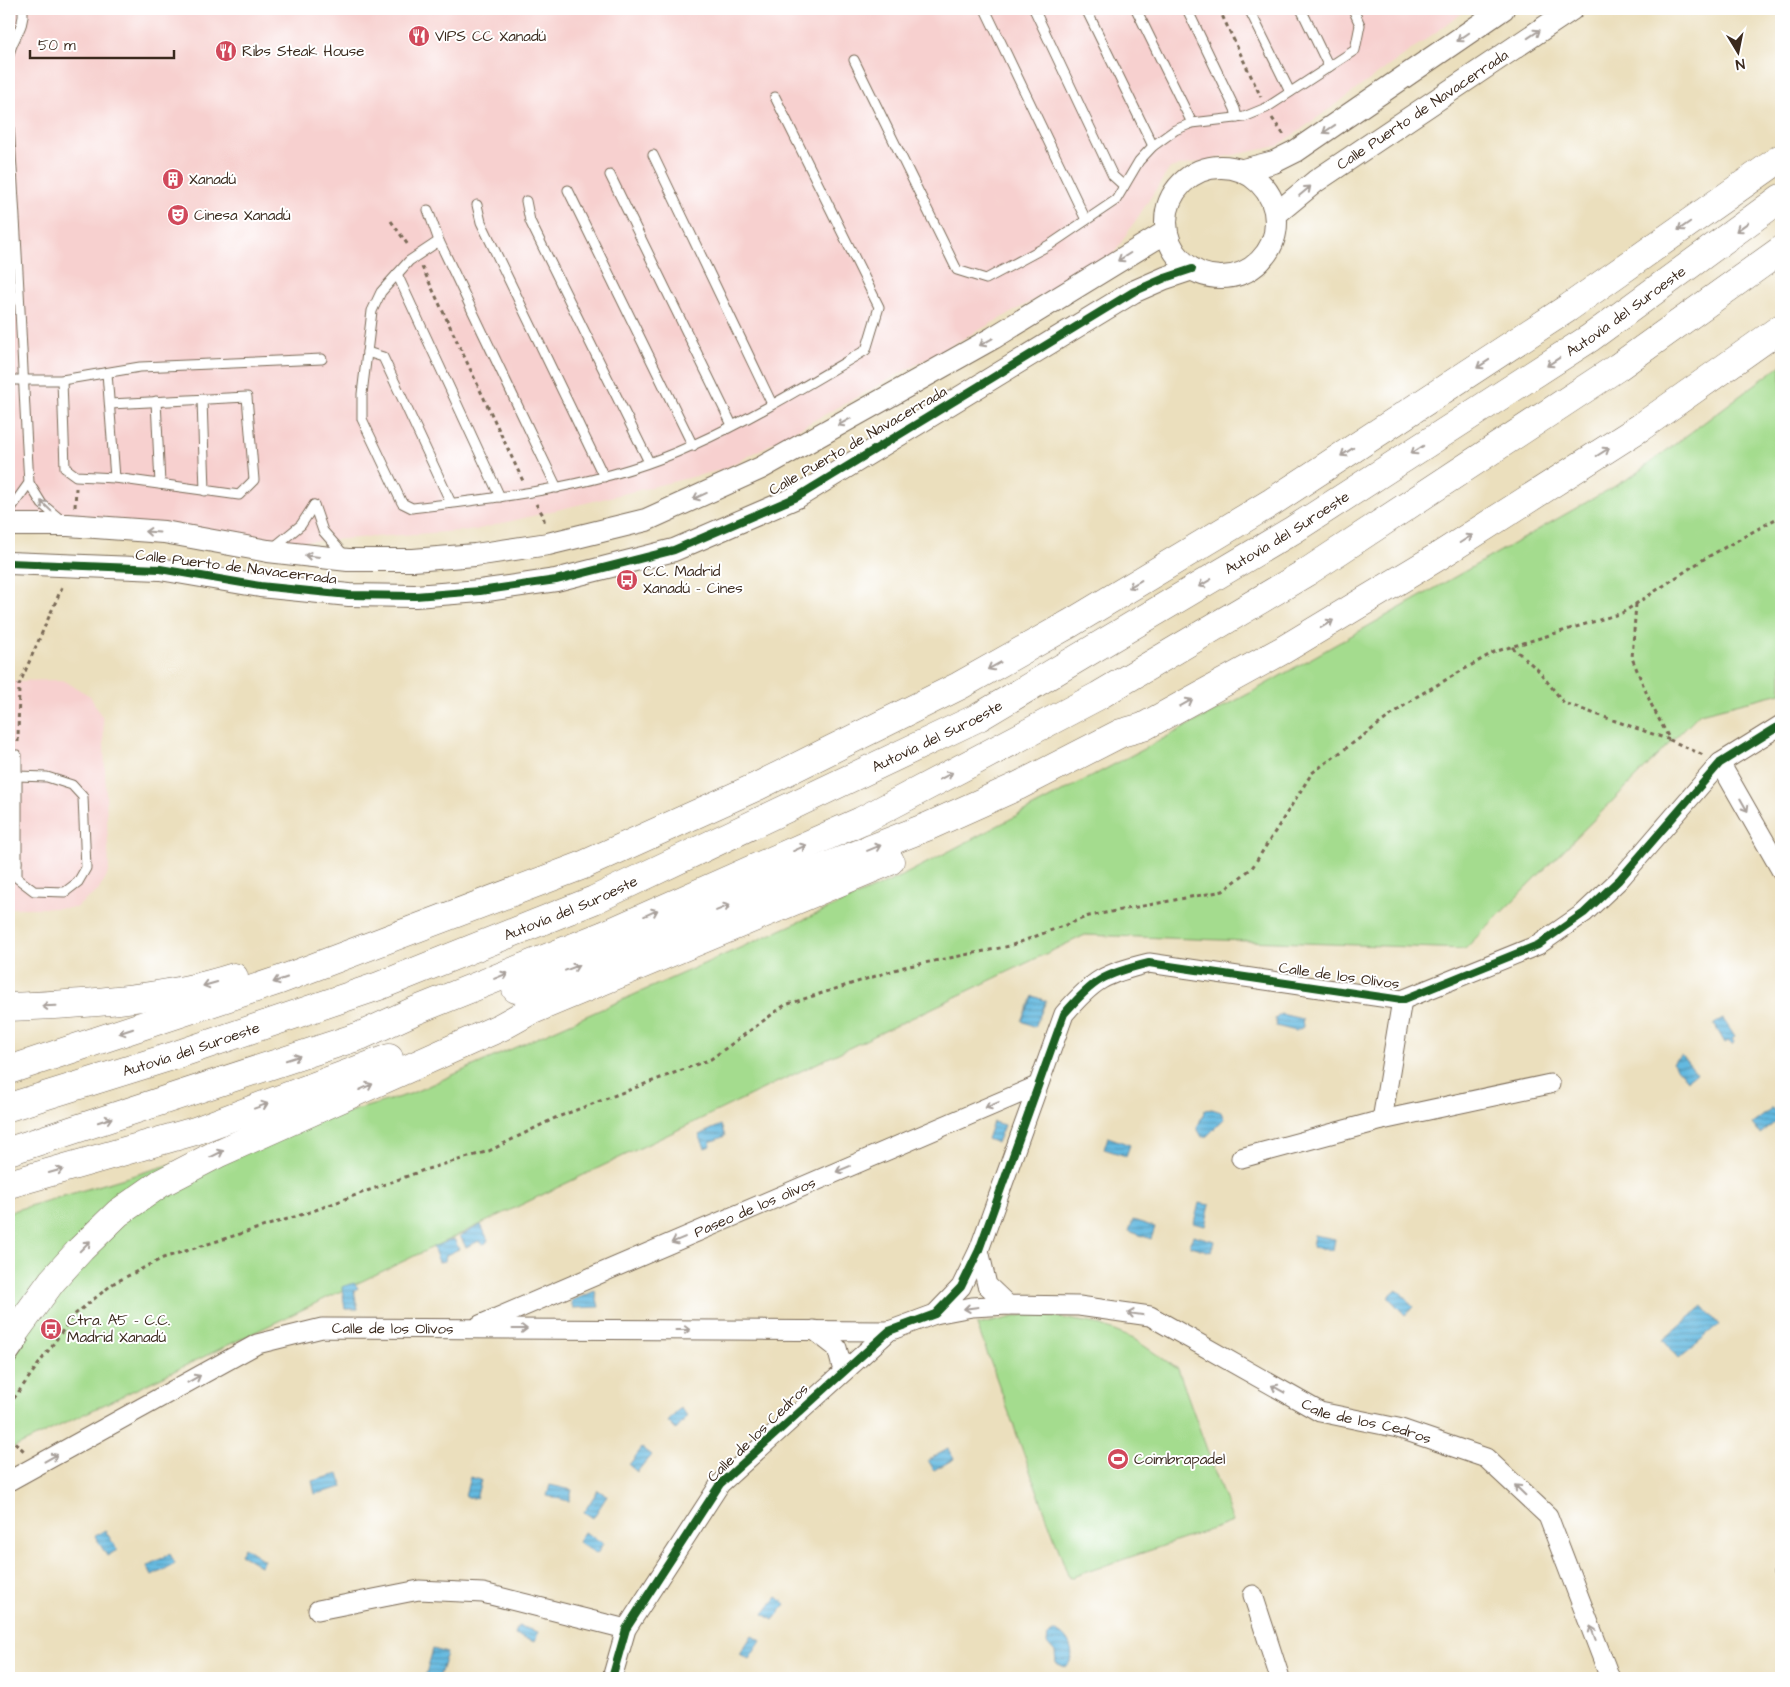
<svg xmlns="http://www.w3.org/2000/svg" width="1790" height="1687" font-family="'Architects Daughter',sans-serif">
<style>
.built{fill:#f7d0cf}
.grass{fill:#a4dc8e;stroke:#708356}
.water{fill:url(#water-rules);stroke:#50727f}
.lines{fill:none;stroke-linecap:round;stroke-linejoin:round}
.service-casing{stroke:#796956;stroke-width:11}
.minor-casing{stroke:#796956;stroke-width:21}
.tertiary-casing{stroke:#796956;stroke-width:24}
.motorway-casing{stroke:#796956;stroke-width:29}
.path{stroke:#796956;stroke-width:3;stroke-dasharray:4 4;stroke-linecap:butt}
.service{stroke:#fff;stroke-width:9}
.minor{stroke:#fff;stroke-width:19}
.tertiary{stroke:#fff;stroke-width:22}
.motorway{stroke:#fff;stroke-width:28}
.cycleway-casing{stroke:#fff;stroke-width:11}
.cycleway{stroke:#1b5e20;stroke-width:8}
.oneway{stroke:#a79f9a}
.labels{text-anchor:middle;dominant-baseline:central;stroke-width:4;stroke-linejoin:round;paint-order:stroke}
.poi-label{font-size:15px;fill:#3b2a1e;stroke:#fff;text-anchor:start}
.street-label{font-size:15px;fill:#3b2a1e;stroke:#fff}
</style>
<defs>
<pattern id="water-rules" width="6" height="5" patternUnits="userSpaceOnUse" patternTransform="scale(1.25)"><rect width="6" height="5" fill="#64b9e0"/><path d="M0 2.5h6" fill="none" stroke="#5497b5"/></pattern>
</defs>
<rect width="100%" height="100%" fill="#fff"/>
<filter id="ink" filterUnits="userSpaceOnUse"><feTurbulence type="fractalNoise" baseFrequency=".02" numOctaves="2"/><feDisplacementMap in="SourceGraphic" scale="10" xChannelSelector="R" yChannelSelector="G"/><feConvolveMatrix kernelMatrix="1 2 1 2 8 2 1 2 1" color-interpolation-filters="sRGB"/></filter>
<filter id="wash" filterUnits="userSpaceOnUse"><feTurbulence type="fractalNoise" baseFrequency=".0096" numOctaves="4" result="noise"/><feDisplacementMap in="SourceGraphic" scale="20" xChannelSelector="R" yChannelSelector="G"/><feGaussianBlur stdDeviation="1.12" result="paint"/><feColorMatrix in="noise" values="0 0 0 0 0 0 0 0 0 0 0 0 0 0 0 0 0 1.4 0 .05"/><feComposite in="paint" operator="in"/></filter>
<g filter="url(#wash)">
<rect width="100%" height="100%" fill="#ebdfbd"/>
<g class="built">
<polygon points="9,9 1468,9 1278,146 1170,168 1111,258 725,469 475,530 269,544 9,526"/>
<polygon points="63,680 90,696 103,719 109,872 98,891 75,908 9,908 9,681"/>
</g>
<g class="grass">
<polygon points="1781,365 1781,693 1700,713 1465,949 1085,935 9,1450 9,1212 410,1094 900,877 1252,692 1631,477"/>
<polygon points="1033,1313 1097,1324 1134,1339 1178,1369 1233,1522 1069,1578 977,1325"/>
</g>
<g class="water">
<polygon points="1033,996 1046,1001 1035,1027 1022,1021"/>
<polygon points="1281,1014 1302,1019 1303,1027 1296,1031 1276,1026 1275,1019"/>
<polygon points="1723,1019 1735,1037 1732,1039 1734,1042 1732,1045 1728,1041 1725,1043 1714,1024"/>
<polygon points="1681,1055 1696,1073 1687,1080 1672,1062"/>
<polygon points="1773,1108 1781,1118 1760,1134 1752,1124"/>
<polygon points="1212,1109 1221,1112 1224,1119 1207,1136 1202,1137 1197,1128 1205,1110"/>
<polygon points="993,1122 1004,1125 997,1143 987,1139"/>
<polygon points="721,1125 725,1136 710,1142 710,1146 705,1148 699,1135"/>
<polygon points="1108,1137 1130,1145 1126,1156 1104,1149"/>
<polygon points="1199,1203 1210,1205 1205,1226 1194,1223"/>
<polygon points="1133,1220 1155,1227 1151,1239 1129,1231"/>
<polygon points="481,1225 488,1240 486,1243 483,1244 479,1241 466,1247 460,1236"/>
<polygon points="1193,1235 1214,1241 1211,1252 1190,1246"/>
<polygon points="1314,1235 1335,1239 1333,1250 1312,1247"/>
<polygon points="454,1239 459,1249 446,1255 445,1261 439,1262 433,1247"/>
<polygon points="354,1283 358,1288 354,1291 358,1309 345,1309 342,1287"/>
<polygon points="1397,1289 1414,1307 1405,1315 1388,1297"/>
<polygon points="595,1291 599,1307 573,1308 571,1301"/>
<polygon points="1703,1306 1719,1325 1679,1358 1663,1340"/>
<polygon points="680,1408 688,1416 676,1430 668,1422"/>
<polygon points="642,1448 651,1455 637,1472 629,1465"/>
<polygon points="948,1449 954,1459 934,1470 928,1460"/>
<polygon points="339,1474 343,1487 315,1494 312,1481"/>
<polygon points="470,1477 481,1480 476,1499 465,1496"/>
<polygon points="550,1485 572,1490 569,1501 547,1496"/>
<polygon points="598,1490 607,1496 593,1518 584,1512"/>
<polygon points="105,1530 117,1550 107,1556 95,1536"/>
<polygon points="584,1532 603,1543 597,1554 578,1542"/>
<polygon points="244,1547 264,1560 260,1566 240,1554"/>
<polygon points="170,1554 175,1564 152,1576 147,1566"/>
<polygon points="777,1597 786,1604 773,1620 764,1614"/>
<polygon points="518,1626 538,1632 535,1642 515,1635"/>
<path d="M1055,1631C1069,1635 1079,1658 1065,1667L1056,1663L1055,1652L1047,1643L1048,1635Z"/>
<polygon points="752,1635 761,1641 749,1659 740,1654"/>
<polygon points="433,1649 447,1653 439,1678 425,1677"/>
</g>
</g>
<g filter="url(#ink)">
<g class="lines">
<g class="service-casing">
<g id="service">
<polyline points="985,9 1086,220"/>
<polyline points="1034,9 1113,176 1124,186"/>
<polyline points="1086,9 1153,146"/>
<polyline points="1136,9 1192,123"/>
<polyline points="1187,9 1235,109 1237,118"/>
<polyline points="1249,9 1290,92"/>
<polyline points="1301,9 1329,67"/>
<path d="M9,55C12,38 25,28 23,9"/>
<polyline points="854,60 957,270 986,279 1051,244 1116,200 1139,161 1153,146 1175,130 1192,123 1244,117 1266,108 1355,50 1360,25 1353,9"/>
<path d="M9,126C18,245 22,364 29,483L42,504L61,520"/>
<polyline points="653,155 772,404"/>
<polyline points="610,175 732,425"/>
<polyline points="568,190 693,446"/>
<polyline points="526,201 530,221 649,462"/>
<polyline points="477,205 481,222 604,477"/>
<polyline points="428,210 439,241 557,488"/>
<path d="M439,241L409,261L381,292L372,311L362,394V419L402,503L412,508C508,497 605,486 693,445C753,418 810,383 866,350L879,307L775,97"/>
<polyline points="397,274 500,497"/>
<polyline points="367,352 383,357 451,503"/>
<polyline points="107,373 115,478"/>
<polyline points="9,380 62,380 140,367 322,359"/>
<polyline points="62,380 65,468 76,476 115,478 239,495 254,480 247,397 110,404"/>
<polyline points="202,399 205,491"/>
<polyline points="156,401 160,484"/>
<polyline points="314,505 323,531 345,556"/>
<polyline points="9,511 29,483"/>
<polyline points="274,547 301,525 314,505"/>
<polyline points="9,756 17,755 17,862 9,862"/>
<polyline points="17,862 17,878 34,891 65,892 78,882 86,868 83,797 72,785 47,777 17,776"/>
<polyline points="9,1362 23,1342"/>
<polyline points="1781,1567 1778,1573 1781,1581"/>
</g>
</g>
<g class="minor-casing">
<g id="minor">
<polyline points="1720,763 1781,870"/>
<polyline points="1382,1120 1402,1000"/>
<polyline points="1241,1158 1382,1120 1550,1084"/>
<path id="s1" d="M979,1250L987,1285L1008,1305L1079,1306L1150,1316L1320,1412L1398,1428L1486,1458L1548,1516L1610,1678"/>
<polyline points="935,1314 972,1307 1008,1305"/>
<path id="s2" d="M480,1325L1037,1086"/>
<polyline points="814,1330 837,1348 843,1371"/>
<path id="s3" d="M9,1481L257,1344L322,1328L889,1331"/>
<polyline points="1253,1595 1280,1678"/>
<polyline points="318,1610 419,1590 483,1593 626,1629"/>
<path d="M612,1678L626,1629L720,1484L889,1331L935,1314L961,1287L979,1250L1064,1014C1094,979 1104,974 1149,963L1402,1000L1538,945L1584,913L1619,880L1720,763L1781,725"/>
</g>
</g>
<g class="tertiary-casing">
<g id="tertiary">
<circle cx="1221" cy="222" r="55"/>
<polyline points="1243,170 1274,162 1296,151 1503,9"/>
<path id="s4" d="M1276,214L1316,181L1572,9"/>
<polyline points="9,525 68,525 164,532 268,551 348,560 413,560 475,555 548,544 646,520 761,468 993,338 1166,232"/>
<polyline points="9,563 160,569 260,586 349,595 415,596 480,591 556,580 674,550 797,497 1133,292 1165,278 1192,269"/>
</g>
</g>
<g class="motorway-casing">
<g id="motorway">
<polyline points="516,989 929,826 1018,786 1121,733 1143,727 1283,650 1439,556 1641,427 1781,328"/>
<path d="M9,1007C84,1004 162,1000 234,977"/>
<polyline points="9,1070 280,980 581,866 758,786 959,686 1071,623 1272,502 1568,308 1781,158"/>
<path id="s5" d="M9,1107L176,1055L379,986L594,900L979,717L1293,530L1590,338L1781,198"/>
<polyline points="9,1151 360,1036 412,1012 604,935 861,821 1098,696 1307,572 1618,367 1781,250"/>
<polyline points="9,1184 195,1131 389,1058"/>
<polyline points="9,1340 52,1281 81,1249 118,1213 161,1183 217,1154 501,1027 528,1012 890,861"/>
</g>
</g>
<g class="path">
<polyline points="1219,9 1261,97"/>
<polyline points="1272,118 1284,135"/>
<polyline points="391,221 408,245"/>
<polyline points="422,267 523,481"/>
<polyline points="536,504 543,515 545,525"/>
<polyline points="75,507 76,488"/>
<polyline points="1636,604 1632,658 1651,704 1670,740 1703,755"/>
<polyline points="1512,647 1538,670 1564,703 1670,740"/>
<polyline points="18,742 19,685 63,585"/>
<polyline points="9,1405 74,1315 114,1283 163,1258 310,1212 424,1170 489,1151 555,1118 711,1059 785,1005 904,967 1010,946 1089,916 1223,891 1252,868 1312,773 1416,697 1494,652 1622,613 1704,559 1781,516"/>
<polyline points="9,1437 25,1452"/>
</g>
<use href="#service" class="service"/>
<use href="#minor" class="minor"/>
<use href="#tertiary" class="tertiary"/>
<use href="#motorway" class="motorway"/>
<g class="cycleway-casing">
<g id="cycleway">
<polyline points="9,563 160,569 260,586 349,595 415,596 480,591 556,580 674,550 797,497 1133,292 1165,278 1192,269"/>
<path d="M612,1678L626,1629L720,1484L889,1331L935,1314L961,1287L979,1250L1064,1014C1094,979 1104,974 1149,963L1402,1000L1538,945L1584,913L1619,880L1720,763L1781,725"/>
</g>
</g>
<use href="#cycleway" class="cycleway"/>
</g>
<defs><path id="oneway-shaft" d="M-6 0H5M1.5-3L5.5 0L1.5 3" fill="none" stroke-width="1.6" stroke-linecap="round" stroke-linejoin="round" transform="scale(1.25)"/></defs>
<g class="oneway">
<use href="#oneway-shaft" transform="translate(1534 34) rotate(-34)"/>
<use href="#oneway-shaft" transform="translate(1463 37) rotate(145)"/>
<use href="#oneway-shaft" transform="translate(1329 129) rotate(146)"/>
<use href="#oneway-shaft" transform="translate(1305 191) rotate(-40)"/>
<use href="#oneway-shaft" transform="translate(1684 226) rotate(145)"/>
<use href="#oneway-shaft" transform="translate(1742 227) rotate(144)"/>
<use href="#oneway-shaft" transform="translate(1124 257) rotate(148)"/>
<use href="#oneway-shaft" transform="translate(986 342) rotate(151)"/>
<use href="#oneway-shaft" transform="translate(1553 362) rotate(147)"/>
<use href="#oneway-shaft" transform="translate(1483 364) rotate(147)"/>
<use href="#oneway-shaft" transform="translate(844 422) rotate(151)"/>
<use href="#oneway-shaft" transform="translate(1417 450) rotate(147)"/>
<use href="#oneway-shaft" transform="translate(1347 452) rotate(147)"/>
<use href="#oneway-shaft" transform="translate(1603 452) rotate(-32)"/>
<use href="#oneway-shaft" transform="translate(700 496) rotate(156)"/>
<use href="#oneway-shaft" transform="translate(46 506) rotate(-136)"/>
<use href="#oneway-shaft" transform="translate(152 532) rotate(-176)"/>
<use href="#oneway-shaft" transform="translate(1466 539) rotate(-32)"/>
<use href="#oneway-shaft" transform="translate(312 556) rotate(-173)"/>
<use href="#oneway-shaft" transform="translate(1205 583) rotate(149)"/>
<use href="#oneway-shaft" transform="translate(1135 584) rotate(149)"/>
<use href="#oneway-shaft" transform="translate(1327 624) rotate(-31)"/>
<use href="#oneway-shaft" transform="translate(994 666) rotate(151)"/>
<use href="#oneway-shaft" transform="translate(1186 703) rotate(-29)"/>
<use href="#oneway-shaft" transform="translate(946 776) rotate(-28)"/>
<use href="#oneway-shaft" transform="translate(1744 805) rotate(60)"/>
<use href="#oneway-shaft" transform="translate(800 848) rotate(-24)"/>
<use href="#oneway-shaft" transform="translate(874 848) rotate(-22)"/>
<use href="#oneway-shaft" transform="translate(723 908) rotate(-22)"/>
<use href="#oneway-shaft" transform="translate(651 913) rotate(-24)"/>
<use href="#oneway-shaft" transform="translate(572 968) rotate(-21)"/>
<use href="#oneway-shaft" transform="translate(501 976) rotate(-22)"/>
<use href="#oneway-shaft" transform="translate(280 980) rotate(161)"/>
<use href="#oneway-shaft" transform="translate(210 984) rotate(164)"/>
<use href="#oneway-shaft" transform="translate(49 1006) rotate(178)"/>
<use href="#oneway-shaft" transform="translate(126 1031) rotate(162)"/>
<use href="#oneway-shaft" transform="translate(293 1058) rotate(-18)"/>
<use href="#oneway-shaft" transform="translate(366 1087) rotate(-24)"/>
<use href="#oneway-shaft" transform="translate(992 1105) rotate(157)"/>
<use href="#oneway-shaft" transform="translate(261 1106) rotate(-20)"/>
<use href="#oneway-shaft" transform="translate(105 1120) rotate(-18)"/>
<use href="#oneway-shaft" transform="translate(217 1154) rotate(-26)"/>
<use href="#oneway-shaft" transform="translate(843 1169) rotate(157)"/>
<use href="#oneway-shaft" transform="translate(56 1171) rotate(-16)"/>
<use href="#oneway-shaft" transform="translate(678 1240) rotate(157)"/>
<use href="#oneway-shaft" transform="translate(85 1246) rotate(-45)"/>
<use href="#oneway-shaft" transform="translate(971 1308) rotate(173)"/>
<use href="#oneway-shaft" transform="translate(1135 1314) rotate(-172)"/>
<use href="#oneway-shaft" transform="translate(520 1329)"/>
<use href="#oneway-shaft" transform="translate(683 1330)"/>
<use href="#oneway-shaft" transform="translate(194 1379) rotate(-29)"/>
<use href="#oneway-shaft" transform="translate(1278 1389) rotate(-151)"/>
<use href="#oneway-shaft" transform="translate(51 1458) rotate(-29)"/>
<use href="#oneway-shaft" transform="translate(1520 1490) rotate(-136)"/>
<use href="#oneway-shaft" transform="translate(1593 1633) rotate(-111)"/>
</g>
</g>
<defs>
<g id="restaurant-disc" transform="scale(1.125)"><circle r="9.5" fill="#d1495b" stroke="#fff"/><path d="M-5-6h1v4h1v-4h1v4h1v-4h1v5L-1.5 .5V6h-2V.5L-5-1ZM5-6V6H3V1.5H1.5Q1.5-4 5-6Z" fill="#fff"/></g>
<g id="building-disc" transform="scale(1.125)"><circle r="9.5" fill="#d1495b" stroke="#fff"/><path d="M-4-6H4V6H1V3H-1V6H-4ZM-2.5-4.3h1.7v1.8h-1.7ZM.8-4.3h1.7v1.8H.8ZM-2.5-1h1.7V.8h-1.7ZM.8-1h1.7V.8H.8Z" fill="#fff"/></g>
<g id="theatre-disc" transform="scale(1.125)"><circle r="9.5" fill="#d1495b" stroke="#fff"/><path d="M-5-5.5Q0-4 5-5.5V0Q5 5 0 6Q-5 5-5 0ZM-3.3-2.5H-1v1.5H-3.3ZM1-2.5H3.3v1.5H1ZM-2.8 1Q0 5.5 2.8 1Z" fill="#fff"/></g>
<g id="bus-disc" transform="scale(1.125)"><circle r="9.5" fill="#d1495b" stroke="#fff"/><path d="M-5-6H5V4H4V6H2V4H-2V6H-4V4H-5ZM-3.5-4V0h7V-4ZM-3.5 1.2v1.5H-2V1.2ZM2 1.2v1.5H3.5V1.2Z" fill="#fff"/></g>
<g id="stadium-disc" transform="scale(1.125)"><circle r="9.5" fill="#d1495b" stroke="#fff"/><path d="M0-5a6.5 5 0 1 0 0 10a6.5 5 0 1 0 0-10ZM-3.5-1.8h7v3.6h-7Z" fill="#fff"/></g>
</defs>
<g fill-rule="evenodd">
<use href="#restaurant-disc" x="419" y="36"/>
<use href="#restaurant-disc" x="226" y="51"/>
<use href="#building-disc" x="173" y="179"/>
<use href="#theatre-disc" x="178" y="215"/>
<use href="#bus-disc" x="627" y="580"/>
<use href="#bus-disc" x="51" y="1329"/>
<use href="#stadium-disc" x="1118" y="1459"/>
</g>
<g class="labels">
<g class="poi-label">
<text x="435" y="36">VIPS CC Xanadú</text>
<text x="242" y="51">Ribs Steak House</text>
<text x="189" y="179">Xanadú</text>
<text x="194" y="215">Cinesa Xanadú</text>
<text x="643" y="571">C.C. Madrid<tspan x="643" dy="17">Xanadú - Cines</tspan></text>
<text x="67" y="1320">Ctra. A5 - C.C.<tspan x="67" dy="17">Madrid Xanadú</tspan></text>
<text x="1134" y="1459">Coimbrapadel</text>
</g>
<g class="street-label">
<text stroke="none"><textPath href="#s4" startOffset="180">Calle Puerto de Navacerrada</textPath></text>
<text stroke="none"><textPath href="#s5" startOffset="1811">Autovía del Suroeste</textPath></text>
<text transform="translate(858 441) rotate(-30)">Calle Puerto de Navacerrada</text>
<text stroke="none"><textPath href="#s5" startOffset="1406">Autovía del Suroeste</textPath></text>
<text transform="translate(236 567) rotate(7)">Calle Puerto de Navacerrada</text>
<text stroke="none"><textPath href="#s5" startOffset="1001">Autovía del Suroeste</textPath></text>
<text stroke="none"><textPath href="#s5" startOffset="596">Autovía del Suroeste</textPath></text>
<text transform="translate(1339 976) rotate(8)">Calle de los Olivos</text>
<text stroke="none"><textPath href="#s5" startOffset="191">Autovía del Suroeste</textPath></text>
<text stroke="none"><textPath href="#s2" startOffset="299">Paseo de los olivos</textPath></text>
<text stroke="none"><textPath href="#s3" startOffset="421">Calle de los Olivos</textPath></text>
<text stroke="none"><textPath href="#s1" startOffset="450">Calle de los Cedros</textPath></text>
<text transform="translate(758 1433) rotate(-44)">Calle de los Cedros</text>
</g>
</g>
<rect width="1790" height="1687" fill="none" stroke="#fff" stroke-width="30"/>
<g transform="translate(1738 52) rotate(170)" stroke="#ffffff" stroke-width="4" paint-order="stroke">
<path d="M0-4L9 19L0 12L-9 19Z" fill="#3b2a1e"/>
<text y="-8" font-size="14" font-weight="bold" text-anchor="middle" fill="#3b2a1e">N</text>
</g>
<path d="M30 50v8h144v-8" fill="none" stroke="#3b2a1e" stroke-width="2.5"/>
<text x="38" y="50" font-size="15" fill="#3b2a1e" stroke="#ffffff" stroke-width="4" paint-order="stroke">50 m</text>
</svg>
